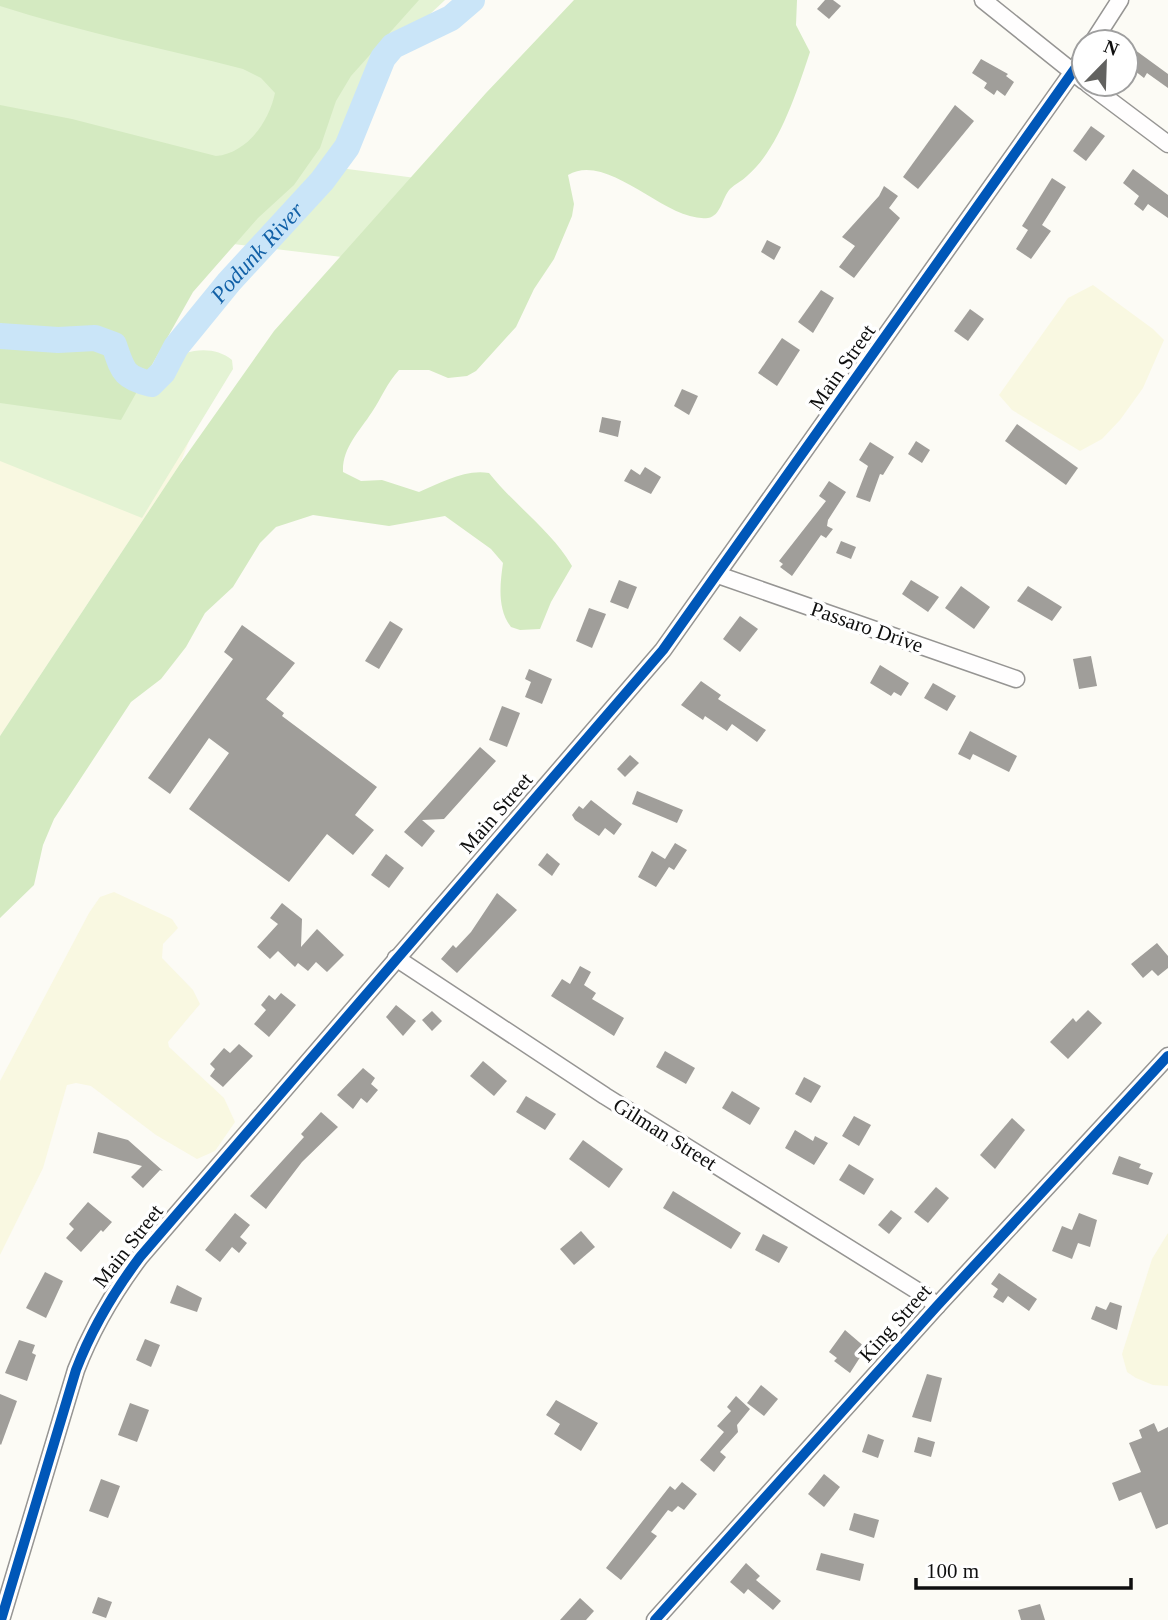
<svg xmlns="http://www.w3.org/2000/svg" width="1168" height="1620" font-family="'Times New Roman',serif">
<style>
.farmland{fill:#f9f8e1}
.green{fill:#e4f3d4}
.forest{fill:#d4eac1}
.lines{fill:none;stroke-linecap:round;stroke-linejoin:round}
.river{stroke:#cae5f8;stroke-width:26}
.building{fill:#a09e9a}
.minor-casing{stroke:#969593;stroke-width:19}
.minor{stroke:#fffefe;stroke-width:16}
.cycleway-casing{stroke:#fff;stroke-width:15}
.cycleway{stroke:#0057b8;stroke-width:10}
.labels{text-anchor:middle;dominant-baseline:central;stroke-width:7;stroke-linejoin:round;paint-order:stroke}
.street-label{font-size:21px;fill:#0f0f0f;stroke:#fff}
.water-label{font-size:23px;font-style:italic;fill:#1261a7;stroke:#fff}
</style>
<rect width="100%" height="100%" fill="#fcfbf5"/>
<g class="farmland">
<polygon points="1093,285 1153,329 1164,340 1143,388 1120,420 1102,439 1080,451 1012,410 999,395 1068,298"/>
<polygon points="0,403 191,436 180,464 0,736"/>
<polygon points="114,892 172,919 178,928 163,944 162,958 193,990 200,1004 168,1042 169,1047 224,1098 235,1122 215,1151 197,1159 156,1135 91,1086 76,1083 67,1085 43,1168 0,1255 0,1081 89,913 100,897"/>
<polygon points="1168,1233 1168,1386 1153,1385 1136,1378 1127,1372 1122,1354 1152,1259"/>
</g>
<g class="green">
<polygon points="0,0 445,0 428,16 405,28 384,52 358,118 325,166 545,195 484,274 0,216"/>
<path d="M0,341L146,379C157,375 159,367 168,361C187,349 214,345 232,360L233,369L142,518L0,461Z"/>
</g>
<g class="forest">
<path d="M0,0H419L351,76L336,101L320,148L294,185L258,218L193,292L121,420L0,403V105L72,119L216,156C247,153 269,122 275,93L261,78L243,69C162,48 80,32 0,6Z"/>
<path d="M574,0H797L796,25L810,52C797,91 779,149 747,176C742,181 735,184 730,189C722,198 721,216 708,218C666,223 609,151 568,175L574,204L572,216L554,259L534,289L516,327L476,371L467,376L448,378L429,370H399C387,383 382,397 372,412C359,432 342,448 343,472L361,481L382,480L419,492C441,483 464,469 489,473C515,506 551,530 572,566L551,602L540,629L520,630L511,627C497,609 500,584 503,563L491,549L445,516L389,526L313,515L276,527L260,543L233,587L205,613L186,647L161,679L131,702L54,819L43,845L34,885L0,918V736L180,464L274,331L486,93Z"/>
</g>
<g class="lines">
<path class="river" id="s1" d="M0,336L58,340L95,338L114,345C123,371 123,377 151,384L163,372L176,347L229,282L322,181L347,147L383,58L393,46L451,18L472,0"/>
</g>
<g class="building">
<polygon points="825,0 833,0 841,6 829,19 817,9"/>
<polygon points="1131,47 1168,74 1168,88 1147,73 1144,78 1126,64 1129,59 1126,54"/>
<polygon points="981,59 1008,74 1006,76 1014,82 1005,96 997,90 994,95 984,88 987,83 972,73"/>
<polygon points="955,105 974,121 918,189 903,177"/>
<polygon points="1091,126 1105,136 1086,161 1073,151"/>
<polygon points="1133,169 1168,195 1168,218 1148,204 1143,211 1134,204 1139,196 1123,183"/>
<polygon points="1052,178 1066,187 1042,225 1051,231 1031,259 1016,249 1028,230 1022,226"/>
<polygon points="884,186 898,196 889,208 900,218 854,278 839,267 855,246 842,237 879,196"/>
<polygon points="767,240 781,247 774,260 761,252"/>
<polygon points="821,290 834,298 813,333 798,322"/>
<polygon points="970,309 984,319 968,341 954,331"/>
<polygon points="782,338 800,350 777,386 758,373"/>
<polygon points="682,389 698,396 689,415 674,406"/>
<polygon points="602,417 621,421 618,437 599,432"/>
<polygon points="1017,424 1078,468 1066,485 1005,441"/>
<polygon points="916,441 930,450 922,463 908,454"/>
<polygon points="870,442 894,457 883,475 880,474 870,502 856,497 868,466 859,460"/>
<polygon points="645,467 661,477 651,494 624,481 631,469 640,475"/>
<polygon points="829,481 846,492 828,520 827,526 833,529 826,538 821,535 792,576 780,567 783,564 779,561 826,501 819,496"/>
<polygon points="841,541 856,547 851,559 836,553"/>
<polygon points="619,580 637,587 628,609 610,602"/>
<polygon points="911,580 939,597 928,612 902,594"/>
<polygon points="961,586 990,607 974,629 945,608"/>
<polygon points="1028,586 1062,607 1052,621 1017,601"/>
<polygon points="589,608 606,614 592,648 576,641"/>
<polygon points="740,616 758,629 740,652 723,639"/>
<polygon points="390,621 403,629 379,669 365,661"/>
<polygon points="242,625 295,663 266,699 284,713 282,716 377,787 355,815 374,830 353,855 327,834 289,882 189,809 229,753 209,738 170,794 148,778 233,659 224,652"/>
<polygon points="1091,656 1097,686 1079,689 1073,659"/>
<polygon points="880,665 909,683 901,696 894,692 891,696 870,683"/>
<polygon points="529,669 552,679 542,704 525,697 531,682 525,679"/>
<polygon points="701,681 721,695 718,699 766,730 757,742 732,724 727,731 705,716 703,720 681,705"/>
<polygon points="933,683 956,696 947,711 924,698"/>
<polygon points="502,706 520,713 507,747 489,740"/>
<polygon points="970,731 1017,756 1009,772 973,754 970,760 958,754"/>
<polygon points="480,747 496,761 444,819 422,820 435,831 422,847 404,832"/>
<polygon points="630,755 639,763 625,777 617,769"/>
<polygon points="637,791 683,810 677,823 632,804"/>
<polygon points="591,800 622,824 614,835 605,828 599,836 575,820 572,815 579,806 583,809"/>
<polygon points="675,843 687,850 674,870 669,867 656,887 638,877 652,851 665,859"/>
<polygon points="547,853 560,864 552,876 538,865"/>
<polygon points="386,854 404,868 389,888 371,875"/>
<polygon points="497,893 517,910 457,973 441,959 453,945 456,948 471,932"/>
<polygon points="282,903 302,919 301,947 317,929 344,955 327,972 316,962 308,971 298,963 295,967 278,951 270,959 257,947 278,924 270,918"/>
<polygon points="1157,943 1168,956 1168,968 1158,976 1152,970 1143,978 1131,964"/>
<polygon points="580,966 591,972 584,985 596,993 592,999 624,1018 614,1036 551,996 562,979 570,984"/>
<polygon points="281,993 296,1005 269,1037 254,1024 266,1010 261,1005 269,995 275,1000"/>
<polygon points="396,1005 416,1021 403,1036 386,1017"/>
<polygon points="1088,1010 1102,1023 1068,1059 1050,1042 1073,1018 1076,1022"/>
<polygon points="432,1011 442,1021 432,1031 422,1020"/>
<polygon points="239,1044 253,1056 223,1087 210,1076 215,1069 210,1064 224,1048 230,1053"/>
<polygon points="665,1051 695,1068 686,1084 656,1067"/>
<polygon points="483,1061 507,1081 494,1096 470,1076"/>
<polygon points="363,1068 375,1078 371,1084 378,1090 367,1103 361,1098 353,1109 337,1095"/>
<polygon points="804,1077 821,1086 811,1103 795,1094"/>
<polygon points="732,1091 760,1108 750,1125 722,1108"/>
<polygon points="526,1096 556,1114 545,1130 516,1112"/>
<polygon points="321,1112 338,1127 302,1162 266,1209 250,1196 304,1137 301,1134"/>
<polygon points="854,1116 871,1125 859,1146 842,1136"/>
<polygon points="1012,1118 1025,1130 995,1169 980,1155"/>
<polygon points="795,1130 813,1141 815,1136 828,1143 814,1165 785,1148"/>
<polygon points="98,1132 128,1140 163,1171 160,1170 143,1188 131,1177 142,1166 93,1153"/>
<polygon points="583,1140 623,1169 609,1188 569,1159"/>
<polygon points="1119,1156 1141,1164 1139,1168 1153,1173 1148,1185 1112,1174"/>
<polygon points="849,1164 874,1179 864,1195 839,1180"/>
<polygon points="936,1187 949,1198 928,1223 914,1212"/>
<polygon points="673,1191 741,1233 731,1249 663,1208"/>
<polygon points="88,1202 112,1222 103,1232 101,1230 81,1252 66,1238 74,1229 69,1224"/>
<polygon points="891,1210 902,1218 889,1234 878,1225"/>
<polygon points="235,1213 250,1225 240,1237 247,1243 239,1253 232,1247 220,1262 205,1250"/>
<polygon points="1079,1213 1097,1220 1090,1247 1078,1243 1072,1259 1052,1251 1062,1226 1072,1230"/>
<polygon points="581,1231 595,1247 574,1265 560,1249"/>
<polygon points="763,1234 788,1247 779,1263 755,1250"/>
<polygon points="45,1272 63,1281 46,1318 26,1308"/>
<polygon points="999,1273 1037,1299 1029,1311 1008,1296 1003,1303 993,1297 998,1289 991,1284"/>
<polygon points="177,1285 202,1298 197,1312 170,1303"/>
<polygon points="1110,1302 1122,1306 1117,1330 1091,1319 1096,1306 1106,1310"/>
<polygon points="845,1330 866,1348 850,1373 834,1361 837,1358 829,1352"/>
<polygon points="145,1339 160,1345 151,1367 136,1360"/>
<polygon points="19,1340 35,1345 32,1353 36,1355 27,1381 5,1373"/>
<polygon points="927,1374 942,1378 931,1422 912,1417"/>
<polygon points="761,1385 778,1399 764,1416 747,1403"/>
<polygon points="0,1394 17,1401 1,1445 0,1444"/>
<polygon points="736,1396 750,1409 737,1425 738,1432 720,1452 726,1457 714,1472 700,1460 724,1432 717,1426 731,1411 727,1407"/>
<polygon points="556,1400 598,1423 581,1451 554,1434 560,1424 546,1415"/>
<polygon points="130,1403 149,1410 137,1442 118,1435"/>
<polygon points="1154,1423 1158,1432 1168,1427 1168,1524 1156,1529 1141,1492 1119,1501 1112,1483 1141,1472 1129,1443 1142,1438 1139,1430"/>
<polygon points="868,1434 884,1440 878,1458 862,1452"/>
<polygon points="918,1437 935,1442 931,1457 914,1452"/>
<polygon points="824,1474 840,1487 824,1507 808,1494"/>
<polygon points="101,1479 120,1486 108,1518 89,1511"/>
<polygon points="682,1482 697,1494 684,1510 678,1506 672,1512 668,1510 651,1532 657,1536 621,1580 606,1568 670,1486 675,1490"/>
<polygon points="854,1513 879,1520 874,1538 849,1530"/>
<polygon points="821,1553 864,1564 860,1581 816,1570"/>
<polygon points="746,1563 760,1576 756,1580 781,1601 773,1610 748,1589 744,1594 730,1582"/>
<polygon points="98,1597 112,1602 106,1618 92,1613"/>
<polygon points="580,1598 594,1611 586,1620 560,1620"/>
<polygon points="1040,1604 1045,1620 1021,1620 1018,1610"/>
</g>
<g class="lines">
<g class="minor-casing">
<g id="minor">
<polyline points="983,0 1084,81"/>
<polyline points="1093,42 1120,0"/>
<polyline points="1088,84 1168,144"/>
<polyline points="718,575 1016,679"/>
<polyline points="396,958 605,1096 924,1295 937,1306"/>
<path d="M1,1620L76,1370C92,1328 113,1293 140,1257L663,650L1084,56"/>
<polyline points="655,1620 937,1306 1168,1056"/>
</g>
</g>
<use href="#minor" class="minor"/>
<g class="cycleway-casing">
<g id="cycleway">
<path d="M1,1620L76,1370C92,1328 113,1293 140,1257L663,650L1084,56"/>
<polyline points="655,1620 937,1306 1168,1056"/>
</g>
</g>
<use href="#cycleway" class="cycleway"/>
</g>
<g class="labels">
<g class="street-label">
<text transform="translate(842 367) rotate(-55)">Main Street</text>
<text transform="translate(867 627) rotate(19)">Passaro Drive</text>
<text transform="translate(496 813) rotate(-49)">Main Street</text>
<text transform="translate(665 1134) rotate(32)">Gilman Street</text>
<text transform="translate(128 1246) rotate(-52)">Main Street</text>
<text transform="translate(895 1323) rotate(-48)">King Street</text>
</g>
<g class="water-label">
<text stroke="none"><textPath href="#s1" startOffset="343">Podunk River</textPath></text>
</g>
</g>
<g transform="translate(1105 63) rotate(23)"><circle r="33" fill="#ffffff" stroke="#9f9f9f" stroke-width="2"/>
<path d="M0-5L12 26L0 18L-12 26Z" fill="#626260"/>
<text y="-10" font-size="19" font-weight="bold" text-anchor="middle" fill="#0f0f0f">N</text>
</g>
<path d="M916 1578v10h215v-10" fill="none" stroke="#0f0f0f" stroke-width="3.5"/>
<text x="926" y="1578" font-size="21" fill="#0f0f0f" stroke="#ffffff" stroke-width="5" paint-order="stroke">100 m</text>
</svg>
